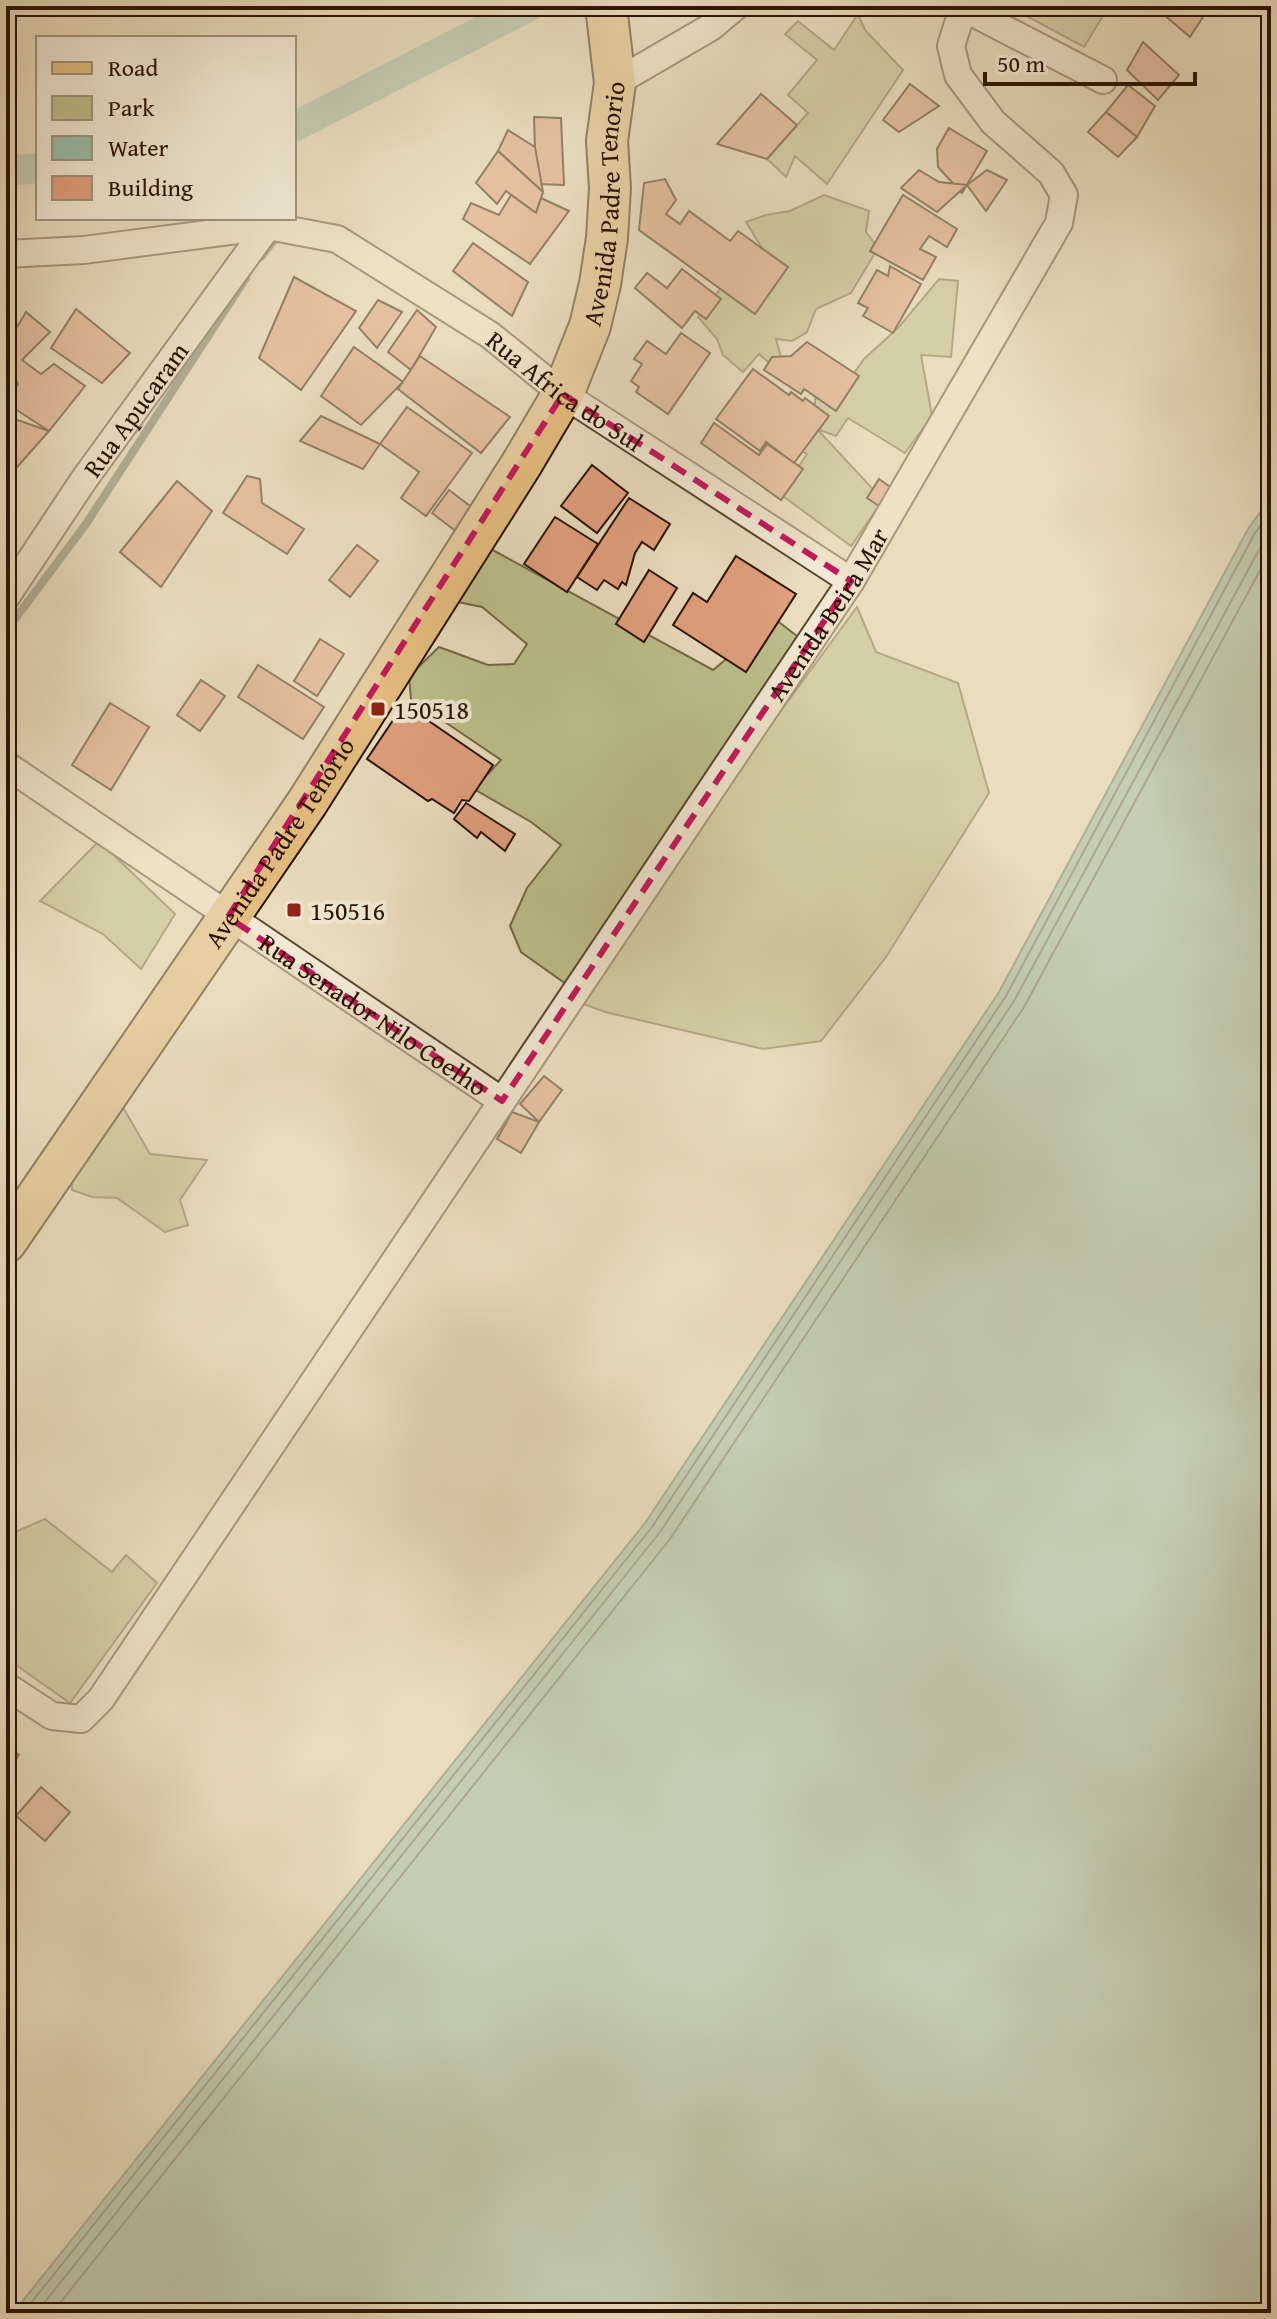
<svg xmlns="http://www.w3.org/2000/svg" width="1277" height="2319" font-family="'Gentium Book Plus',serif">
<style>
.green{fill:#bdbf8c;stroke:#746846;stroke-width:2}
.water{fill:#99bdab;stroke:#6d7967;stroke-width:2}
.lines{fill:none;stroke-linecap:round;stroke-linejoin:round}
.shore{stroke:#626856;stroke-width:2}
.stream{stroke:#6d7967;stroke-width:8}
.canal{stroke:#99bdab;stroke-width:30}
.building{fill:#e19f7e;stroke:#2a1201;stroke-width:2}
.minor-casing{stroke:#5a4530;stroke-width:30}
.primary-casing{stroke:#2a1201;stroke-width:44}
.minor{stroke:#f1e9d5;stroke-width:26}
.primary{stroke:#e4be7f;stroke-width:40}
.marked{fill:none;stroke:#c2185b;stroke-width:6;stroke-dasharray:16 10;stroke-linejoin:round}
.poi-dot{fill:#8f2418;stroke:#f1e9d5;stroke-width:3}
.labels{text-anchor:middle;dominant-baseline:central;stroke-width:8;stroke-linejoin:round;paint-order:stroke}
.street-label{font-size:26px;fill:#2a1201;stroke:#f1e9d5}
.poi-label{font-size:26px;fill:#2a1201;stroke:#f1e9d5;text-anchor:start}
</style>
<rect width="100%" height="100%" fill="#e9ddbe"/>
<filter id="stains"><feTurbulence type="fractalNoise" baseFrequency=".0025" numOctaves="4"/><feColorMatrix values="0 0 0 0 .2 0 0 0 0 .09 0 0 0 0 .02 0 0 0 .5 -.17"/></filter>
<radialGradient id="worn" r=".72"><stop offset=".6" stop-color="#630" stop-opacity="0"/><stop offset="1" stop-color="#630" stop-opacity=".3"/></radialGradient>
<g class="green">
<polygon points="1008,6 1109,6 1084,47"/>
<polygon points="858,14 865,30 903,70 827,184 795,156 786,177 767,159 808,113 788,95 817,60 785,34 798,21 834,50"/>
<polygon points="824,195 869,211 866,232 878,248 851,293 816,309 807,332 792,341 776,339 787,379 759,354 743,372 723,355 717,339 698,317 725,283 767,256 746,222 766,215 790,211"/>
<polygon points="939,279 958,281 951,357 921,355 932,416 905,453 848,418 836,436 817,429 883,500 851,546 780,494 807,454 782,442 815,428 815,389 834,401 864,359 898,328"/>
<polygon points="489,548 713,670 775,619 797,636 789,657 569,986 521,952 510,926 527,888 561,845 531,822 474,789 501,760 411,699 409,676 439,647 488,665 514,664 527,644 482,607 458,602"/>
<polygon points="857,607 876,652 958,683 989,793 886,957 821,1041 763,1049 605,1012 570,999"/>
<polygon points="99,841 175,914 141,969 103,934 40,901"/>
<polygon points="121,1104 150,1154 207,1160 180,1200 188,1225 165,1232 117,1198 92,1197 72,1190 71,1170"/>
<polygon points="45,1519 112,1572 126,1555 157,1583 70,1703 6,1658 6,1532 15,1532"/>
</g>
<polygon class="water" points="1271,497 1271,2313 13,2313 645,1523 999,992 1248,529"/>
<g class="lines">
<g class="shore">
<polyline points="23,2313 652,1527 1006,996 1255,533 1271,511"/>
<polyline points="36,2313 660,1532 1014,1001 1271,528"/>
<polyline points="52,2313 670,1539 1024,1007 1271,550"/>
</g>
<g class="stream">
<polyline points="261,257 275,239 277,232"/>
<polyline points="6,631 86,524 246,278"/>
</g>
<g class="canal">
<polyline points="294,127 530,6"/>
<polyline points="6,171 38,168"/>
</g>
</g>
<g class="building">
<polygon points="1168,6 1210,6 1190,37 1163,14"/>
<polygon points="1143,42 1179,75 1158,100 1127,70"/>
<polygon points="910,84 939,106 899,132 883,120"/>
<polygon points="1128,85 1155,106 1137,137 1106,112"/>
<polygon points="761,94 797,125 767,159 717,144"/>
<polygon points="1106,112 1137,137 1118,157 1088,132"/>
<polygon points="534,117 561,118 564,185 536,184"/>
<polygon points="949,128 987,151 962,193 938,167 937,149"/>
<polygon points="508,130 535,147 543,192 498,151"/>
<polygon points="498,151 543,192 536,213 506,191 497,204 476,183"/>
<polygon points="919,170 939,182 967,185 937,212 901,188"/>
<polygon points="987,170 1007,180 986,211 967,185"/>
<polygon points="665,179 676,200 666,214 680,224 689,211 730,241 738,231 788,267 755,314 639,230 644,183"/>
<polygon points="511,195 536,213 541,198 569,211 530,264 463,219 471,203 499,215"/>
<polygon points="903,195 957,229 947,247 929,236 920,249 936,257 923,280 870,251"/>
<polygon points="473,243 528,282 512,316 453,271"/>
<polygon points="890,266 921,284 893,333 863,316 868,308 858,303 877,270 888,276"/>
<polygon points="682,269 721,299 706,319 695,311 682,328 635,288 647,273 667,288"/>
<polygon points="294,277 356,311 301,390 259,358"/>
<polygon points="378,300 402,312 377,348 359,328"/>
<polygon points="76,309 130,353 102,383 51,348"/>
<polygon points="417,310 436,327 411,370 388,352"/>
<polygon points="26,312 50,332 22,360 41,374 54,364 85,386 49,431 6,403 18,384 12,373 6,383 6,345"/>
<polygon points="681,333 710,353 668,414 636,392 639,387 631,381 642,364 634,359 647,341 666,354"/>
<polygon points="807,342 859,376 836,411 804,389 801,394 764,370 772,357 791,356"/>
<polygon points="354,347 403,382 361,425 321,396"/>
<polygon points="420,356 510,417 481,453 398,389"/>
<polygon points="753,369 789,395 791,392 803,401 805,398 829,416 794,463 766,442 760,451 716,419"/>
<polygon points="407,407 472,453 426,516 401,498 419,472 380,444"/>
<polygon points="6,416 49,431 11,474 6,470"/>
<polygon points="321,416 380,444 363,469 300,441"/>
<polygon points="714,423 759,455 767,444 803,469 781,500 701,443"/>
<polygon points="592,465 628,493 597,533 561,506"/>
<polygon points="247,476 260,479 262,503 304,529 287,554 223,513"/>
<polygon points="879,479 897,492 885,510 867,498"/>
<polygon points="177,481 212,511 161,587 120,552"/>
<polygon points="449,490 474,509 457,532 432,513"/>
<polygon points="629,498 670,524 654,550 642,542 635,553 626,585 622,582 618,589 604,580 597,590 577,577"/>
<polygon points="555,517 598,544 567,592 524,564"/>
<polygon points="357,545 378,561 350,597 329,580"/>
<polygon points="736,556 796,594 746,672 673,625 693,593 707,602"/>
<polygon points="649,570 677,588 644,642 616,624"/>
<polygon points="320,639 344,654 317,696 294,681"/>
<polygon points="258,665 324,707 303,739 238,697"/>
<polygon points="201,680 225,696 200,731 177,715"/>
<polygon points="110,703 149,727 111,790 72,765"/>
<polygon points="404,704 493,765 469,801 462,800 454,813 432,799 428,801 367,759"/>
<polygon points="466,803 515,834 505,851 481,832 477,838 454,819"/>
<polygon points="544,1076 562,1090 539,1122 520,1104"/>
<polygon points="512,1112 539,1122 521,1153 497,1139"/>
<polygon points="6,1745 19,1755 6,1772"/>
<polygon points="41,1787 70,1812 45,1841 16,1816"/>
</g>
<g class="lines">
<g class="minor-casing">
<g id="minor">
<polyline points="960,6 1103,80"/>
<polyline points="615,83 711,27 736,6"/>
<path id="s1" d="M6,254L84,250L268,226L337,239L490,335L563,394L851,581"/>
<path id="s2" d="M6,597L83,481L268,226"/>
<path id="s3" d="M6,765L502,1101"/>
<path id="s4" d="M6,1686L52,1716L81,1719L101,1699L851,581L1059,223L1064,195L1051,173L993,122L958,75L951,46L963,8"/>
</g>
</g>
<g class="primary-casing">
<g id="primary">
<path id="s5" d="M6,1242L307,803L521,465L563,394L590,326L600,284L607,238L610,188L607,141L615,83L606,6"/>
</g>
</g>
<use href="#minor" class="minor"/>
<use href="#primary" class="primary"/>
</g>
<path d="M0 0H1277V2319H0ZM563,394L851,581L502,1101L228,917Z" fill="#e9ddbe" fill-opacity=".55" fill-rule="evenodd"/>
<path class="marked" d="M563,394L851,581L502,1101L228,917Z"/>
<g class="poi-dot">
<rect x="370" y="701" width="16" height="16" rx="4"/>
<rect x="286" y="902" width="16" height="16" rx="4"/>
</g>
<g class="labels">
<g class="street-label">
<text stroke="none"><textPath href="#s5" startOffset="1212">Avenida Padre Tenorio</textPath></text>
<text stroke="none"><textPath href="#s1" startOffset="608">Rua Africa do Sul</textPath></text>
<text stroke="none"><textPath href="#s2" startOffset="228">Rua Apucaram</textPath></text>
<text stroke="none"><textPath href="#s4" startOffset="1418">Avenida Beira Mar</textPath></text>
<text stroke="none"><textPath href="#s5" startOffset="484">Avenida Padre Tenório</textPath></text>
<text stroke="none"><textPath href="#s3" startOffset="444">Rua Senador Nilo Coelho</textPath></text>
</g>
<g class="poi-label">
<text x="394" y="709">150518</text>
<text x="310" y="910">150516</text>
</g>
</g>
<rect width="1277" height="2319" fill="none" stroke="#e9ddbe" stroke-width="32"/>
<rect x="8" y="8" width="1261" height="2303" fill="none" stroke="#2a1201" stroke-width="4"/>
<rect x="16" y="16" width="1245" height="2287" fill="none" stroke="#2a1201" stroke-width="2"/>
<rect x="36" y="36" width="260" height="184" fill="#f1e9d5" stroke="#a19380" stroke-width="2"/>
<rect x="52" y="62" width="40" height="12" fill="#e4be7f" stroke="#a19380" stroke-width="2"/>
<text x="108" y="76" font-size="24" fill="#2a1201">Road</text>
<rect x="52" y="96" width="40" height="24" fill="#bdbf8c" stroke="#a19380" stroke-width="2"/>
<text x="108" y="116" font-size="24" fill="#2a1201">Park</text>
<rect x="52" y="136" width="40" height="24" fill="#99bdab" stroke="#a19380" stroke-width="2"/>
<text x="108" y="156" font-size="24" fill="#2a1201">Water</text>
<rect x="52" y="176" width="40" height="24" fill="#e19f7e" stroke="#a19380" stroke-width="2"/>
<text x="108" y="196" font-size="24" fill="#2a1201">Building</text>
<path d="M985 72v12h210v-12" fill="none" stroke="#2a1201" stroke-width="4"/>
<text x="997" y="72" font-size="24" fill="#2a1201" stroke="#f1e9d5" stroke-width="6" paint-order="stroke">50 m</text>
<rect width="100%" height="100%" filter="url(#stains)"/>
<rect width="100%" height="100%" fill="url(#worn)"/>
</svg>
